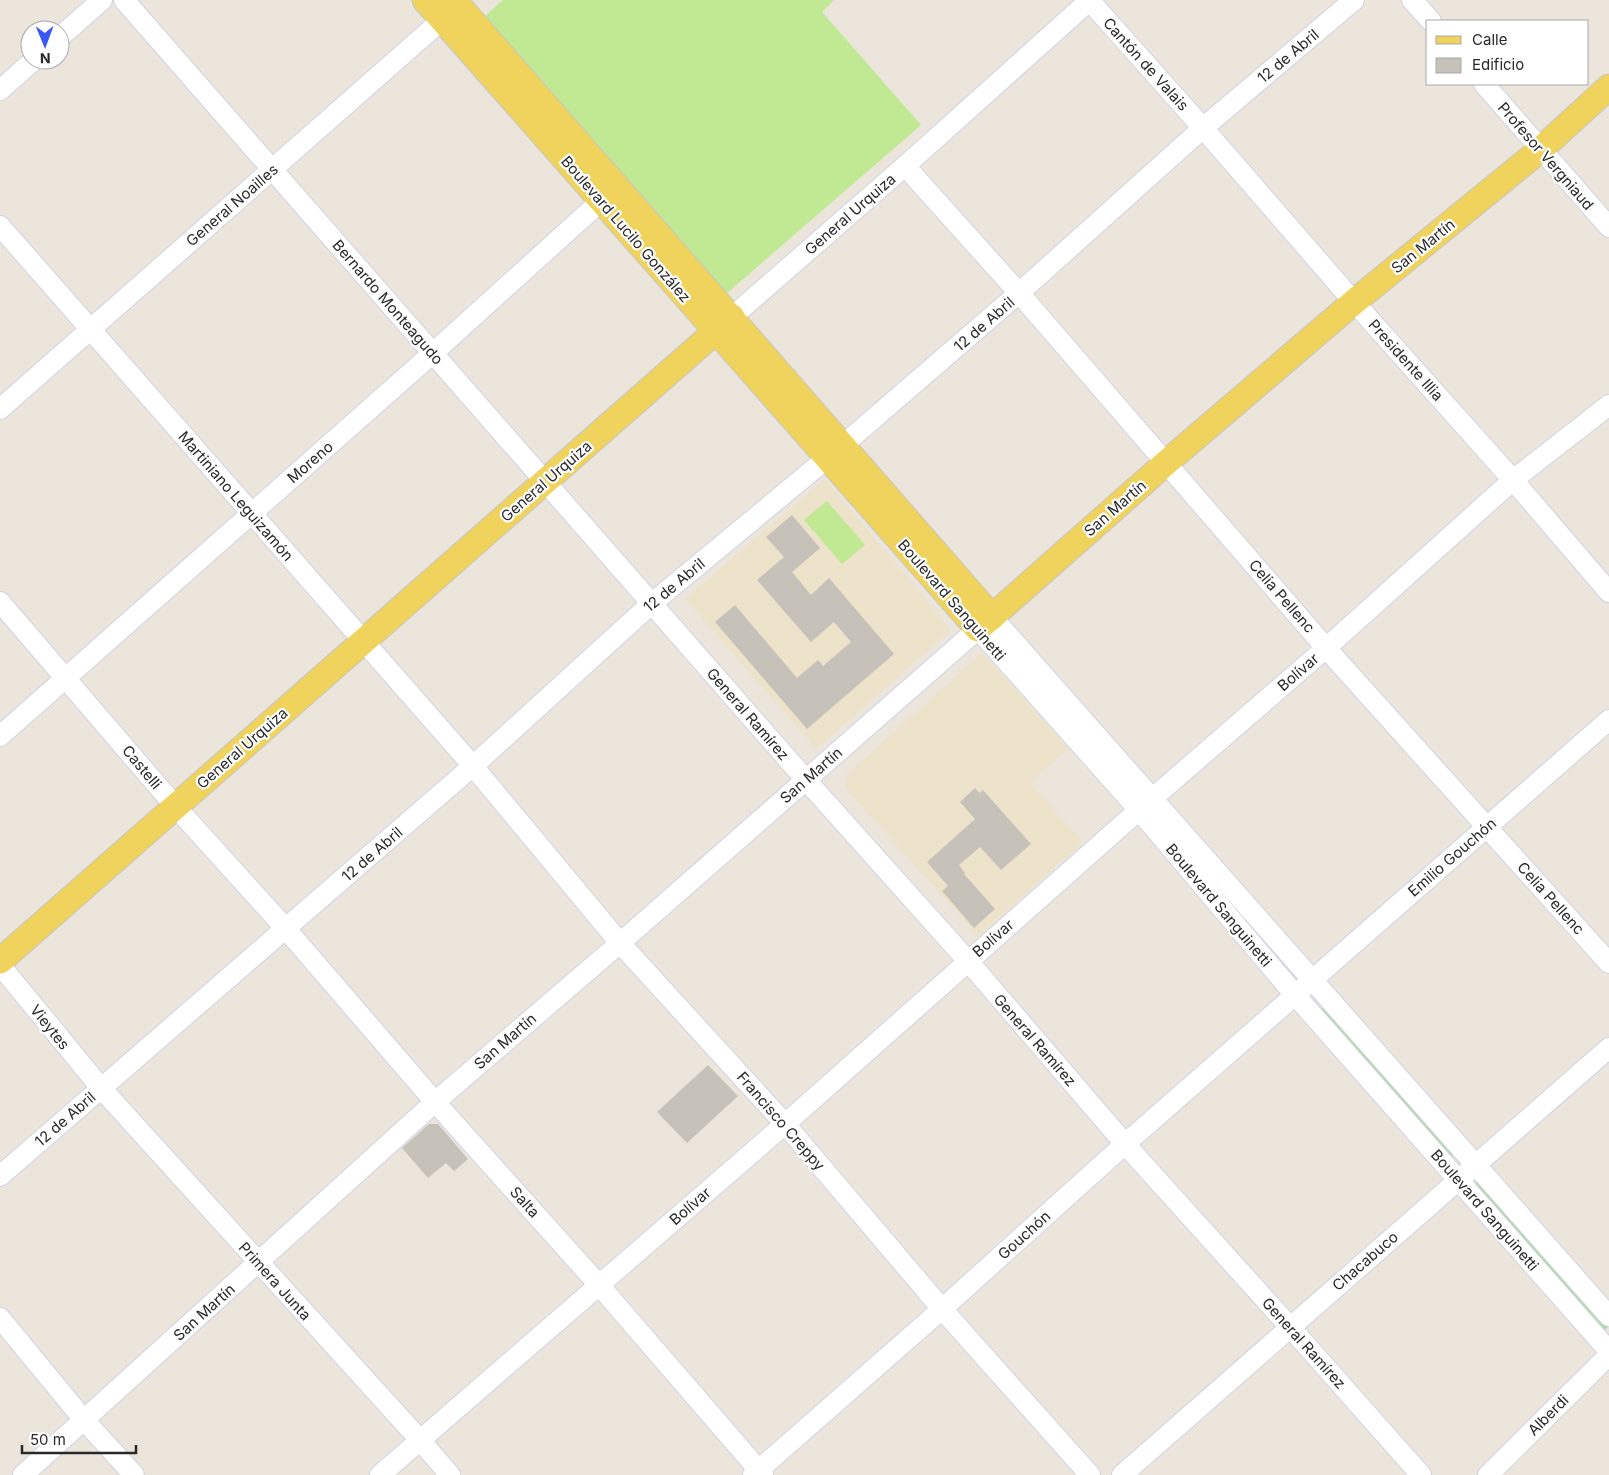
<svg xmlns="http://www.w3.org/2000/svg" width="1609" height="1475" font-family="Inter,sans-serif">
<style>
.education{fill:#ede3ca}
.grass{fill:#ade197}
.pitch{fill:#c1e993}
.building{fill:#c6c2ba}
.lines{fill:none;stroke-linecap:round;stroke-linejoin:round}
.minor-casing{stroke:#d0d3e2;stroke-width:22}
.major-casing{stroke:#c7c7c7;stroke-width:27}
.minor{stroke:#fff;stroke-width:20}
.major{stroke:#efd35c;stroke-width:25}
.labels{text-anchor:middle;dominant-baseline:central;stroke-width:4.5;stroke-linejoin:round;paint-order:stroke}
.street-label{font-size:15px;fill:#292929;stroke:#fff}
</style>
<rect width="100%" height="100%" fill="#ebe5db"/>
<g class="education">
<polygon points="825,479 951,630 816,749 685,599"/>
<polygon points="982,653 1068,748 1030,783 1083,842 978,936 846,789 846,775"/>
</g>
<g class="grass">
<polygon points="1324,1007 1454,1154 1447,1160 1318,1013"/>
<polygon points="1478,1180 1608,1327 1601,1333 1472,1186"/>
</g>
<g class="pitch">
<polygon points="503,0 834,0 822,12 921,125 727,293 484,17"/>
<polygon points="827,501 865,545 842,564 804,520"/>
</g>
<g class="building">
<polygon points="792,515 820,548 792,572 811,595 829,578 894,654 807,729 715,622 735,605 797,678 818,660 823,666 851,642 834,622 811,642 757,580 784,557 766,537"/>
<polygon points="975,788 980,793 983,790 1031,844 1001,870 980,847 959,865 965,873 964,874 995,909 974,928 942,891 948,886 927,862 975,819 960,802"/>
<polygon points="708,1065 738,1096 687,1143 657,1112"/>
<polygon points="429,1124 438,1124 468,1159 454,1171 446,1163 428,1178 402,1148"/>
</g>
<g class="lines">
<g class="minor-casing">
<g id="minor">
<polyline points="124,0 806,780 968,961 1125,1144 1290,1327 1421,1475"/>
<polyline points="1089,0 1203,128 1354,302 1513,480 1609,592"/>
<polyline points="1412,0 1431,21"/>
<polyline points="60,37 102,0"/>
<polyline points="1484,84 1609,227"/>
<polyline points="0,90 34,60"/>
<polyline points="905,166 1019,293 1326,648 1609,963"/>
<polyline points="0,226 473,766 620,943 785,1124 942,1309 1090,1475"/>
<polyline points="732,317 905,166 1090,0"/>
<polyline points="0,409 452,11"/>
<polyline points="0,602 175,806 286,929 435,1102 599,1285 763,1475"/>
<polyline points="992,617 1609,1316"/>
<polyline points="0,736 433,353 612,191"/>
<polyline points="0,965 101,1088 420,1440 450,1475"/>
<polyline points="0,1176 473,766 651,604 843,445 1019,293 1203,128 1354,0"/>
<polyline points="0,1318 84,1420 134,1475"/>
<polyline points="23,1475 435,1102 620,943 978,629 1139,810 1295,995 1609,1351"/>
<polyline points="380,1475 785,1124 1139,810 1326,648 1513,480 1609,405"/>
<polyline points="753,1475 942,1309 1125,1144 1609,720"/>
<polyline points="1122,1475 1609,1048"/>
<polyline points="1488,1475 1609,1355"/>
</g>
</g>
<g class="major-casing">
<g id="major">
<polyline points="425,0 978,629 1167,462 1354,302 1540,150 1609,87"/>
<polyline points="454,0 992,617"/>
<polyline points="0,961 732,317"/>
</g>
</g>
<use href="#minor" class="minor"/>
<use href="#major" class="major"/>
</g>
<g class="labels">
<g class="street-label">
<text transform="translate(1288 56) rotate(-40)">12 de Abril</text>
<text transform="translate(1146 64) rotate(48)">Cantón de Valais</text>
<text transform="translate(1546 156) rotate(49)">Profesor Vergniaud</text>
<text transform="translate(232 205) rotate(-41)">General Noailles</text>
<text transform="translate(850 214) rotate(-41)">General Urquiza</text>
<text transform="translate(626 229) rotate(49)">Boulevard Lucilo González</text>
<text transform="translate(1423 246) rotate(-39)">San Martín</text>
<text transform="translate(388 302) rotate(49)">Bernardo Monteagudo</text>
<text transform="translate(984 324) rotate(-41)">12 de Abril</text>
<text transform="translate(1406 360) rotate(48)">Presidente Illia</text>
<text transform="translate(310 462) rotate(-41)">Moreno</text>
<text transform="translate(546 481) rotate(-41)">General Urquiza</text>
<text transform="translate(236 496) rotate(49)">Martiniano Leguizamón</text>
<text transform="translate(1115 508) rotate(-41)">San Martín</text>
<text transform="translate(674 585) rotate(-40)">12 de Abril</text>
<text transform="translate(1282 596) rotate(49)">Celia Pellenc</text>
<text transform="translate(952 600) rotate(49)">Boulevard Sanguinetti</text>
<text transform="translate(1298 672) rotate(-41)">Bolívar</text>
<text transform="translate(748 714) rotate(49)">General Ramírez</text>
<text transform="translate(242 748) rotate(-41)">General Urquiza</text>
<text transform="translate(142 767) rotate(50)">Castelli</text>
<text transform="translate(811 775) rotate(-41)">San Martín</text>
<text transform="translate(372 854) rotate(-41)">12 de Abril</text>
<text transform="translate(1452 857) rotate(-41)">Emilio Gouchón</text>
<text transform="translate(1551 898) rotate(48)">Celia Pellenc</text>
<text transform="translate(1219 905) rotate(50)">Boulevard Sanguinetti</text>
<text transform="translate(993 938) rotate(-41)">Bolívar</text>
<text transform="translate(50 1027) rotate(51)">Vieytes</text>
<text transform="translate(1035 1040) rotate(49)">General Ramírez</text>
<text transform="translate(505 1041) rotate(-41)">San Martín</text>
<text transform="translate(65 1119) rotate(-41)">12 de Abril</text>
<text transform="translate(781 1121) rotate(49)">Francisco Creppy</text>
<text transform="translate(525 1202) rotate(48)">Salta</text>
<text transform="translate(690 1206) rotate(-41)">Bolívar</text>
<text transform="translate(1485 1210) rotate(49)">Boulevard Sanguinetti</text>
<text transform="translate(1024 1235) rotate(-42)">Gouchón</text>
<text transform="translate(1365 1261) rotate(-41)">Chacabuco</text>
<text transform="translate(275 1281) rotate(48)">Primera Junta</text>
<text transform="translate(204 1312) rotate(-42)">San Martín</text>
<text transform="translate(1304 1343) rotate(48)">General Ramírez</text>
<text transform="translate(1548 1415) rotate(-45)">Alberdi</text>
</g>
</g>
<rect x="1426" y="20" width="162" height="65" fill="#ffffff" stroke="#a9a9a9"/>
<rect x="1436" y="36" width="25" height="8" fill="#efd35c" stroke="#a9a9a9"/>
<text x="1472" y="45" font-size="15" fill="#292929">Calle</text>
<rect x="1436" y="58" width="25" height="15" fill="#c6c2ba" stroke="#a9a9a9"/>
<text x="1472" y="70" font-size="15" fill="#292929">Edificio</text>
<g transform="translate(45 45) rotate(179)"><circle r="24" fill="#ffffff" stroke="#a9a9a9"/>
<path d="M0-4L9 19L0 12L-9 19Z" fill="#3b56f7"/>
<text y="-8" font-size="14" font-weight="bold" text-anchor="middle" fill="#292929">N</text>
</g>
<path d="M22 1445v8h114v-8" fill="none" stroke="#292929" stroke-width="2.5"/>
<text x="30" y="1445" font-size="15" fill="#292929" stroke="#ffffff" stroke-width="4" paint-order="stroke">50 m</text>
</svg>
